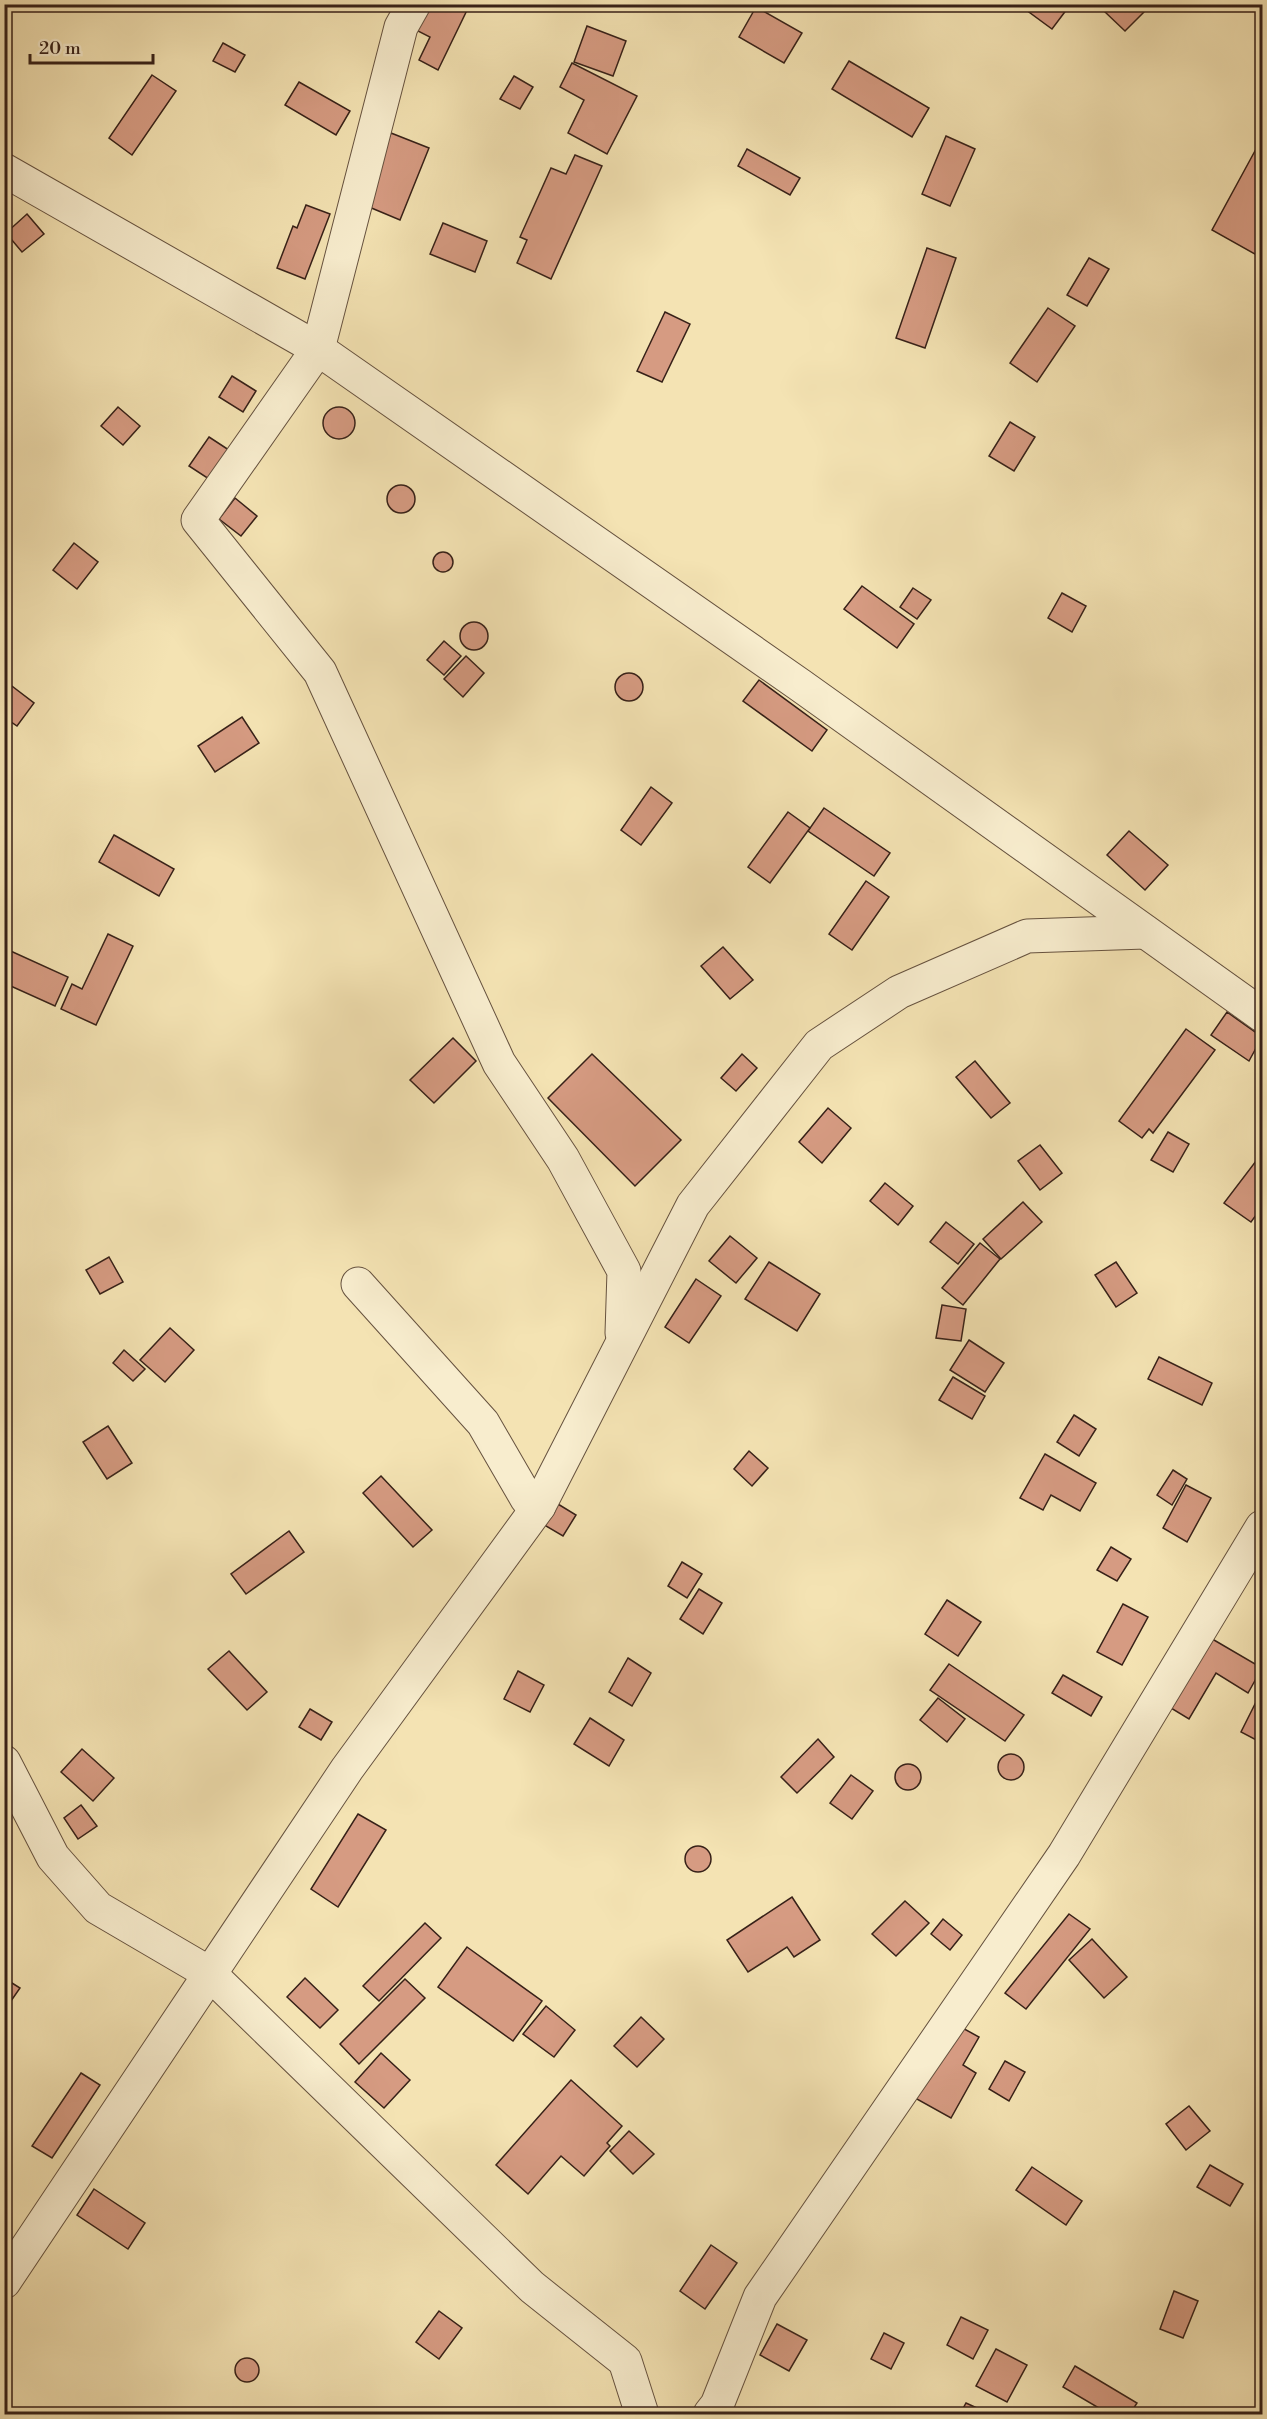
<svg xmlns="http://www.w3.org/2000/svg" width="1267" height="2419" font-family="'Libre Bodoni',serif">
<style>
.building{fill:#d69b82;stroke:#372118;stroke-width:1.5}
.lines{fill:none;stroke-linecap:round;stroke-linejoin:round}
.street-casing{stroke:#66523f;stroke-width:35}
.street{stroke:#f8edce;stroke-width:33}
</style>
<rect width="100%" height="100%" fill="#f4e3b3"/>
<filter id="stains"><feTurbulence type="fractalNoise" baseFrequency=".00333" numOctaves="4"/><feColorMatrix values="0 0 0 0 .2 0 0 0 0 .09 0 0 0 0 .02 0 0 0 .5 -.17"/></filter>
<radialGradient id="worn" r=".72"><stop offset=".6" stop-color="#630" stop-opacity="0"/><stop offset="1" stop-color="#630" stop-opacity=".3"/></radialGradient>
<g class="building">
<polygon points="427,4 438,10 441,4 470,4 438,70 419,60 430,37 414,29"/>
<polygon points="1018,4 1061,4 1067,9 1052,29"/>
<polygon points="1112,4 1152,4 1125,31 1105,12"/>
<polygon points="756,7 802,33 784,63 739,37"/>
<polygon points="587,26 626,41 613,76 574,62"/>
<polygon points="223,43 245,55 235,72 213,61"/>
<polygon points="849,61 929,108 912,137 832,89"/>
<polygon points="572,63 637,96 607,154 568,133 584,100 560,87"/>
<polygon points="152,75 176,91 132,155 109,138"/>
<polygon points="514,76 533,87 520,109 500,99"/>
<polygon points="299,82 350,111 336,135 285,105"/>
<polygon points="391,133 429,148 400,220 362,204"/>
<polygon points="946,136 975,149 950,206 922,194"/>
<polygon points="1262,138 1262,258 1212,230"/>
<polygon points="747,149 800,178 790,195 738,166"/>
<polygon points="575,155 602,166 551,279 517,263 527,240 520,237 551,168 566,174"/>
<polygon points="306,205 330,214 305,279 277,268 293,226 297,228"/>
<polygon points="27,214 44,234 22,252 6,233"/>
<polygon points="443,223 487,241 475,272 430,254"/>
<polygon points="927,248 956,258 925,348 896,338"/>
<polygon points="1089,258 1109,269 1087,306 1067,295"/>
<polygon points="1048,308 1075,326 1037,382 1010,363"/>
<polygon points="665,312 690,324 662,382 637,371"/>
<polygon points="232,376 256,391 243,412 219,397"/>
<circle cx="339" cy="423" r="16"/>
<polygon points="118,407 140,426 123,445 101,426"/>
<polygon points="1010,422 1035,437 1014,471 989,456"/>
<polygon points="209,437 232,452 212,481 189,466"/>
<circle cx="401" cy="499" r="14"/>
<polygon points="235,498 257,516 241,536 219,519"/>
<polygon points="74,543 98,562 77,589 53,570"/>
<circle cx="443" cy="562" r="10"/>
<polygon points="862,586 914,624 897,648 844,609"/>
<polygon points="913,588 931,600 917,619 900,607"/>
<polygon points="1062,593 1086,606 1072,632 1048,618"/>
<circle cx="474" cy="636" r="14"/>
<polygon points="444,641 461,656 444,675 427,660"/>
<polygon points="466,656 484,673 463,697 444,679"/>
<circle cx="629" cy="687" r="14"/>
<polygon points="4,680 34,703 17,726 4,717"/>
<polygon points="759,680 827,730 812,751 743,701"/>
<polygon points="242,717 259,743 215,772 198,746"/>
<polygon points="651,787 672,803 641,845 621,830"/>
<polygon points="824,808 890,853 874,876 808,831"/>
<polygon points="788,812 810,828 770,883 748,867"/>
<polygon points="1129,831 1168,865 1145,890 1107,855"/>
<polygon points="114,835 174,869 159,896 99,862"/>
<polygon points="866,881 889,897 852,950 829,934"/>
<polygon points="108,934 133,946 96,1025 61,1009 72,984 82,989"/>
<polygon points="723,947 753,980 730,999 701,966"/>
<polygon points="4,948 68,977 55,1006 4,983"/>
<polygon points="1227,1012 1262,1037 1249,1061 1211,1035"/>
<polygon points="1186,1029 1215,1050 1153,1133 1149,1129 1142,1138 1119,1121"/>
<polygon points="453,1038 476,1061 434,1103 410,1080"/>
<polygon points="592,1054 681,1140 635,1186 548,1098"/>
<polygon points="742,1054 757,1068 736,1091 721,1078"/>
<polygon points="975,1061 1010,1103 991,1118 956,1077"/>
<polygon points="828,1108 851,1128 822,1163 799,1142"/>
<polygon points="1168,1132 1189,1144 1173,1172 1151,1160"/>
<polygon points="1040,1145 1062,1173 1040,1190 1018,1161"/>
<polygon points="1256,1161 1262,1166 1262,1207 1251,1222 1224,1203"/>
<polygon points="885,1183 913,1206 898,1225 870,1201"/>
<polygon points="1023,1202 1042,1222 1001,1259 983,1239"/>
<polygon points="946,1222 974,1244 958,1264 930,1242"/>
<polygon points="730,1236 757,1258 736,1283 709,1261"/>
<polygon points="980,1243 1000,1259 963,1305 942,1288"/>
<polygon points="109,1257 123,1282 100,1294 86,1270"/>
<polygon points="769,1262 820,1294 797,1331 745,1299"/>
<polygon points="1116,1262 1137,1293 1116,1307 1095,1275"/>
<polygon points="696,1279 721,1296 689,1343 665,1327"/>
<polygon points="942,1305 966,1309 961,1341 936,1338"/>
<polygon points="170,1328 194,1350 165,1382 140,1360"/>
<polygon points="969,1340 1004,1363 985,1392 950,1370"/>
<polygon points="124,1350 145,1369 133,1381 113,1363"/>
<polygon points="1159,1357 1212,1383 1202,1405 1148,1379"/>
<polygon points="953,1377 985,1396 972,1419 939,1400"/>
<polygon points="1074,1415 1096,1429 1079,1456 1057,1442"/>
<polygon points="108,1426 132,1463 107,1479 83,1442"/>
<polygon points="749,1451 768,1468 752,1486 734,1469"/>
<polygon points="1045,1454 1096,1483 1080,1511 1051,1495 1043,1510 1020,1498"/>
<polygon points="1173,1470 1187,1479 1172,1505 1157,1495"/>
<polygon points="381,1476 432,1530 413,1547 363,1493"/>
<polygon points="1186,1485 1211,1498 1187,1542 1163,1528"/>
<polygon points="553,1501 576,1515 563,1536 541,1523"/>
<polygon points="289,1531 304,1552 246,1594 231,1574"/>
<polygon points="1111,1547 1131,1559 1117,1581 1097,1570"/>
<polygon points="682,1562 702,1574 687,1598 668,1586"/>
<polygon points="699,1589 722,1603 703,1634 680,1619"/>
<polygon points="947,1600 981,1622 958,1656 925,1634"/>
<polygon points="1123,1604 1148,1617 1122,1665 1097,1652"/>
<polygon points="1202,1633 1262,1668 1248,1693 1216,1673 1189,1719 1161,1702"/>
<polygon points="229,1651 267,1692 247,1710 208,1669"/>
<polygon points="628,1658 651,1673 632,1706 609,1692"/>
<polygon points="949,1664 1024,1715 1005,1741 930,1690"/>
<polygon points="518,1671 544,1685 530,1712 504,1699"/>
<polygon points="1063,1675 1102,1697 1091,1716 1052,1693"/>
<polygon points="1259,1696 1262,1698 1262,1743 1241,1732"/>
<polygon points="938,1698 965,1719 947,1742 920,1720"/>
<polygon points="310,1709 332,1722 321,1740 299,1727"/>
<polygon points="590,1718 624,1740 609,1766 574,1744"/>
<polygon points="818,1739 834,1757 797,1793 781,1777"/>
<polygon points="82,1749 114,1778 93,1801 61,1772"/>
<circle cx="1011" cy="1767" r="13"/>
<circle cx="908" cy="1777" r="13"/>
<polygon points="851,1775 873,1791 852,1819 830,1803"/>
<polygon points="81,1805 97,1826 78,1839 64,1818"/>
<polygon points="358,1814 386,1830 338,1907 311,1889"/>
<circle cx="698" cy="1859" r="13"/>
<polygon points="792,1897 820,1940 794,1957 787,1947 748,1972 727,1940"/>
<polygon points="905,1901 929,1923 896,1956 872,1934"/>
<polygon points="1069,1914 1090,1929 1026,2009 1005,1993"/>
<polygon points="943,1919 962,1935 950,1950 931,1934"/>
<polygon points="425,1923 441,1938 379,2001 363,1986"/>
<polygon points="1092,1939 1127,1977 1104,1998 1069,1960"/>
<polygon points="467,1947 542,2001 513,2041 438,1987"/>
<polygon points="4,1978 20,1988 4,2011"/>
<polygon points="305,1978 338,2010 320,2028 287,1997"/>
<polygon points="405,1979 425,1998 359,2064 340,2044"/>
<polygon points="546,2006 575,2030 554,2057 523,2034"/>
<polygon points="641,2017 664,2039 637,2067 614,2046"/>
<polygon points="957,2025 979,2037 963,2065 976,2073 951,2118 915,2098"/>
<polygon points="381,2053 410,2080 384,2108 355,2082"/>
<polygon points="1005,2061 1025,2072 1009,2101 989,2089"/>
<polygon points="81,2073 100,2085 52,2158 32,2146"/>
<polygon points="571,2080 622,2126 607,2143 610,2146 584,2176 561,2156 528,2194 496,2165"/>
<polygon points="1189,2106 1210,2131 1186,2150 1166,2124"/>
<polygon points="629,2131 654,2154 633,2174 610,2151"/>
<polygon points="1210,2165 1243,2184 1230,2206 1197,2187"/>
<polygon points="1032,2167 1082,2201 1066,2225 1016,2190"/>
<polygon points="94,2189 145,2223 128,2249 77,2215"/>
<polygon points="711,2245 737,2263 705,2309 680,2291"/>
<polygon points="1174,2291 1198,2301 1183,2338 1160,2329"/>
<polygon points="439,2311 462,2328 439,2359 416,2342"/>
<polygon points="961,2317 988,2330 973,2359 947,2345"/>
<polygon points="777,2324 807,2340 789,2371 760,2355"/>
<polygon points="884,2333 904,2343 891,2369 871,2359"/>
<polygon points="996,2349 1027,2365 1007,2402 976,2386"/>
<circle cx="247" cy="2370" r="12"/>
<polygon points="1075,2366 1137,2403 1130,2414 1109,2414 1063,2387"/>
<polygon points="966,2403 990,2414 960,2414"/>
</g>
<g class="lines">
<g class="street-casing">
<g id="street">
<polyline points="414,4 401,27 318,349 198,520 320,672 499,1063 563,1159 624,1271 622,1333"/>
<polyline points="4,170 318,349 800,685 1262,1015"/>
<polyline points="358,1284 483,1423 527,1499 539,1506"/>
<polyline points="4,1762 53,1857 98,1908 209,1973 532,2287 625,2361 642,2414"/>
<polyline points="4,2282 347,1769 539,1506 693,1205 819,1045 899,992 1027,936 1145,932"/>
<polyline points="710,2414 717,2405 760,2297 1064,1855 1262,1527"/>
</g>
</g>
<use href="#street" class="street"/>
</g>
<rect width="1267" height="2419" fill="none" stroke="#f4e3b3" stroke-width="24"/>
<rect x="6" y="6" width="1255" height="2407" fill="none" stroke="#372118" stroke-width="3"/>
<rect x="12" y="12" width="1243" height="2395" fill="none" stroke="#372118" stroke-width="1.5"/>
<path d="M30 54v9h123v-9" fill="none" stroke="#372118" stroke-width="3"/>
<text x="39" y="54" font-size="18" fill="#372118" stroke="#f8edce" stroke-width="4.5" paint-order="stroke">20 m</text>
<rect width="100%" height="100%" filter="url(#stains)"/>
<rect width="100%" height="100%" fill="url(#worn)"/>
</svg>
